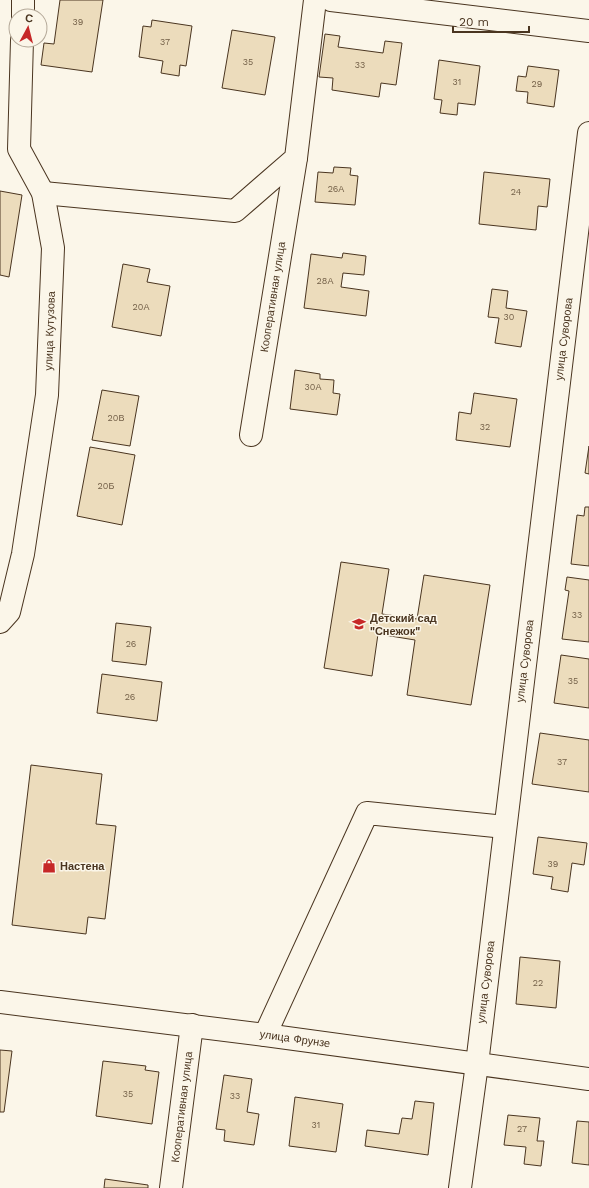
<svg xmlns="http://www.w3.org/2000/svg" width="589" height="1188" font-family="'Work Sans',sans-serif">
<style>
.building{fill:#ecdcbc;stroke:#4a3520}
.lines{fill:none;stroke-linecap:round;stroke-linejoin:round}
.minor-casing{stroke:#4a3520;stroke-width:24}
.minor{stroke:#fbf6e9;stroke-width:22}
.labels{text-anchor:middle;dominant-baseline:central;stroke-width:3;stroke-linejoin:round;paint-order:stroke}
.number-label{font-size:9px;fill:#725f47}
.street-label{font-size:11px;fill:#4a3520;stroke:#fbf6e9}
.poi-label{font-size:11px;font-weight:bold;fill:#4a3520;stroke:#fbf6e9;text-anchor:start}
</style>
<rect width="100%" height="100%" fill="#fbf6e9"/>
<g class="building">
<polygon points="60,0 103,0 92,72 41,65 44,43 54,44"/>
<polygon points="152,20 192,26 186,66 180,65 179,76 161,73 163,61 139,57 143,26 151,27"/>
<polygon points="232,30 275,37 265,95 222,88"/>
<polygon points="325,34 340,36 338,47 383,53 385,41 402,43 396,85 381,83 379,97 332,90 333,78 319,77"/>
<polygon points="439,60 480,66 475,105 458,103 457,115 440,113 442,100 434,99"/>
<polygon points="528,66 559,70 554,107 527,103 528,92 516,91 518,76 526,77"/>
<polygon points="334,167 351,168 350,175 358,176 355,205 315,202 318,172 333,173"/>
<polygon points="484,172 550,179 547,207 538,206 536,230 479,224"/>
<polygon points="0,191 22,195 9,277 0,275"/>
<polygon points="343,253 366,256 364,275 343,273 341,287 369,291 366,316 304,308 311,254 342,258"/>
<polygon points="123,264 150,269 147,282 170,286 161,336 112,327"/>
<polygon points="492,289 508,291 506,308 527,311 521,347 495,343 499,318 488,317"/>
<polygon points="295,370 320,374 320,379 334,380 333,393 340,394 337,415 290,409"/>
<polygon points="102,390 139,396 130,446 92,440"/>
<polygon points="474,393 517,399 510,447 456,440 459,412 471,414"/>
<polygon points="589,446 589,474 585,473"/>
<polygon points="90,447 135,455 122,525 77,516"/>
<polygon points="585,507 589,507 589,566 571,564 577,515 584,516"/>
<polygon points="341,562 389,569 382,614 417,619 424,575 490,585 471,705 407,695 415,640 378,634 372,676 324,668"/>
<polygon points="567,577 589,580 589,642 562,639 569,591 565,590"/>
<polygon points="116,623 151,627 146,665 112,661"/>
<polygon points="561,655 589,659 589,708 554,703"/>
<polygon points="102,674 162,682 157,721 97,713"/>
<polygon points="540,733 589,740 589,792 532,784"/>
<polygon points="31,765 102,774 96,824 116,826 105,919 88,917 86,934 12,925"/>
<polygon points="538,837 587,843 584,865 572,863 568,892 551,889 553,877 533,874"/>
<polygon points="520,957 560,961 556,1008 516,1004"/>
<polygon points="0,1050 12,1051 4,1112 0,1112"/>
<polygon points="103,1061 146,1066 145,1070 159,1072 152,1124 96,1116"/>
<polygon points="224,1075 252,1079 247,1112 259,1114 254,1145 224,1141 225,1130 216,1129"/>
<polygon points="295,1097 343,1104 336,1152 289,1146"/>
<polygon points="415,1101 434,1103 428,1155 365,1146 367,1130 399,1134 402,1118 412,1119"/>
<polygon points="508,1115 540,1118 537,1141 544,1141 541,1166 524,1164 526,1147 504,1145"/>
<polygon points="577,1121 589,1122 589,1165 572,1163"/>
<polygon points="105,1179 148,1185 148,1188 104,1188"/>
</g>
<g class="lines">
<g class="minor-casing">
<g id="minor">
<polyline points="331,0 589,31"/>
<polyline points="23,16 23,0"/>
<polyline points="43,193 235,211 296,158 315,0"/>
<polyline points="251,435 296,158"/>
<polyline points="0,622 9,612 23,554 47,395 53,248 43,193 19,149 22,40"/>
<polyline points="0,1002 265,1035 589,1079"/>
<polyline points="265,1035 367,813 505,827"/>
<polyline points="171,1188 192,1025"/>
<polyline points="460,1188 477,1064 589,133"/>
</g>
</g>
<use href="#minor" class="minor"/>
</g>
<defs>
<g id="school-bare" transform="scale(1.08)"><path d="M0-5L7-2L0 1L-7-2ZM-4 1L0 2.5L4 1V4Q0 6-4 4Z" fill="#c62828" stroke="#fbf6e9" stroke-width="2.5" paint-order="stroke"/></g>
<g id="shop-bare" transform="scale(1.08)"><path d="M-5-2.5h2.3a2.7 3.5 0 0 1 5.4 0H5L5.5 6h-11ZM-1.5-2.5h3a1.5 2.3 0 0 0-3 0Z" fill="#c62828" stroke="#fbf6e9" stroke-width="2.5" paint-order="stroke"/></g>
</defs>
<g fill-rule="evenodd">
<use href="#school-bare" x="359" y="624"/>
<use href="#shop-bare" x="49" y="866"/>
</g>
<g class="labels">
<g class="number-label">
<text x="78" y="22">39</text>
<text x="165" y="42">37</text>
<text x="248" y="62">35</text>
<text x="360" y="65">33</text>
<text x="457" y="82">31</text>
<text x="537" y="84">29</text>
<text x="336" y="189">26А</text>
<text x="516" y="192">24</text>
<text x="325" y="281">28А</text>
<text x="141" y="307">20А</text>
<text x="509" y="317">30</text>
<text x="313" y="387">30А</text>
<text x="116" y="418">20В</text>
<text x="485" y="427">32</text>
<text x="106" y="486">20Б</text>
<text x="577" y="615">33</text>
<text x="131" y="644">26</text>
<text x="573" y="681">35</text>
<text x="130" y="697">26</text>
<text x="562" y="762">37</text>
<text x="553" y="864">39</text>
<text x="538" y="983">22</text>
<text x="128" y="1094">35</text>
<text x="235" y="1096">33</text>
<text x="316" y="1125">31</text>
<text x="522" y="1129">27</text>
</g>
<g class="street-label">
<text transform="translate(273 297) rotate(-81)">Кооперативная улица</text>
<text transform="translate(50 331) rotate(-88)">улица Кутузова</text>
<text transform="translate(564 339) rotate(-83)">улица Суворова</text>
<text transform="translate(525 661) rotate(-83)">улица Суворова</text>
<text transform="translate(486 982) rotate(-83)">улица Суворова</text>
<text transform="translate(295 1039) rotate(8)">улица Фрунзе</text>
<text transform="translate(182 1107) rotate(-83)">Кооперативная улица</text>
</g>
<g class="poi-label">
<text x="370" y="618">Детский сад<tspan x="370" dy="13">"Снежок"</tspan></text>
<text x="60" y="866">Настена</text>
</g>
</g>
<g transform="translate(28 28) rotate(7)"><circle r="19" fill="#fbf6e9" stroke="#b4a999"/>
<path d="M0-3L7 15L0 10L-7 15Z" fill="#c62828"/>
<text y="-6" font-size="11" font-weight="bold" text-anchor="middle" fill="#4a3520">С</text>
</g>
<path d="M453 26v6h76v-6" fill="none" stroke="#4a3520" stroke-width="2"/>
<text x="459" y="26" font-size="12" fill="#4a3520" stroke="#fbf6e9" stroke-width="3" paint-order="stroke">20 m</text>
</svg>
